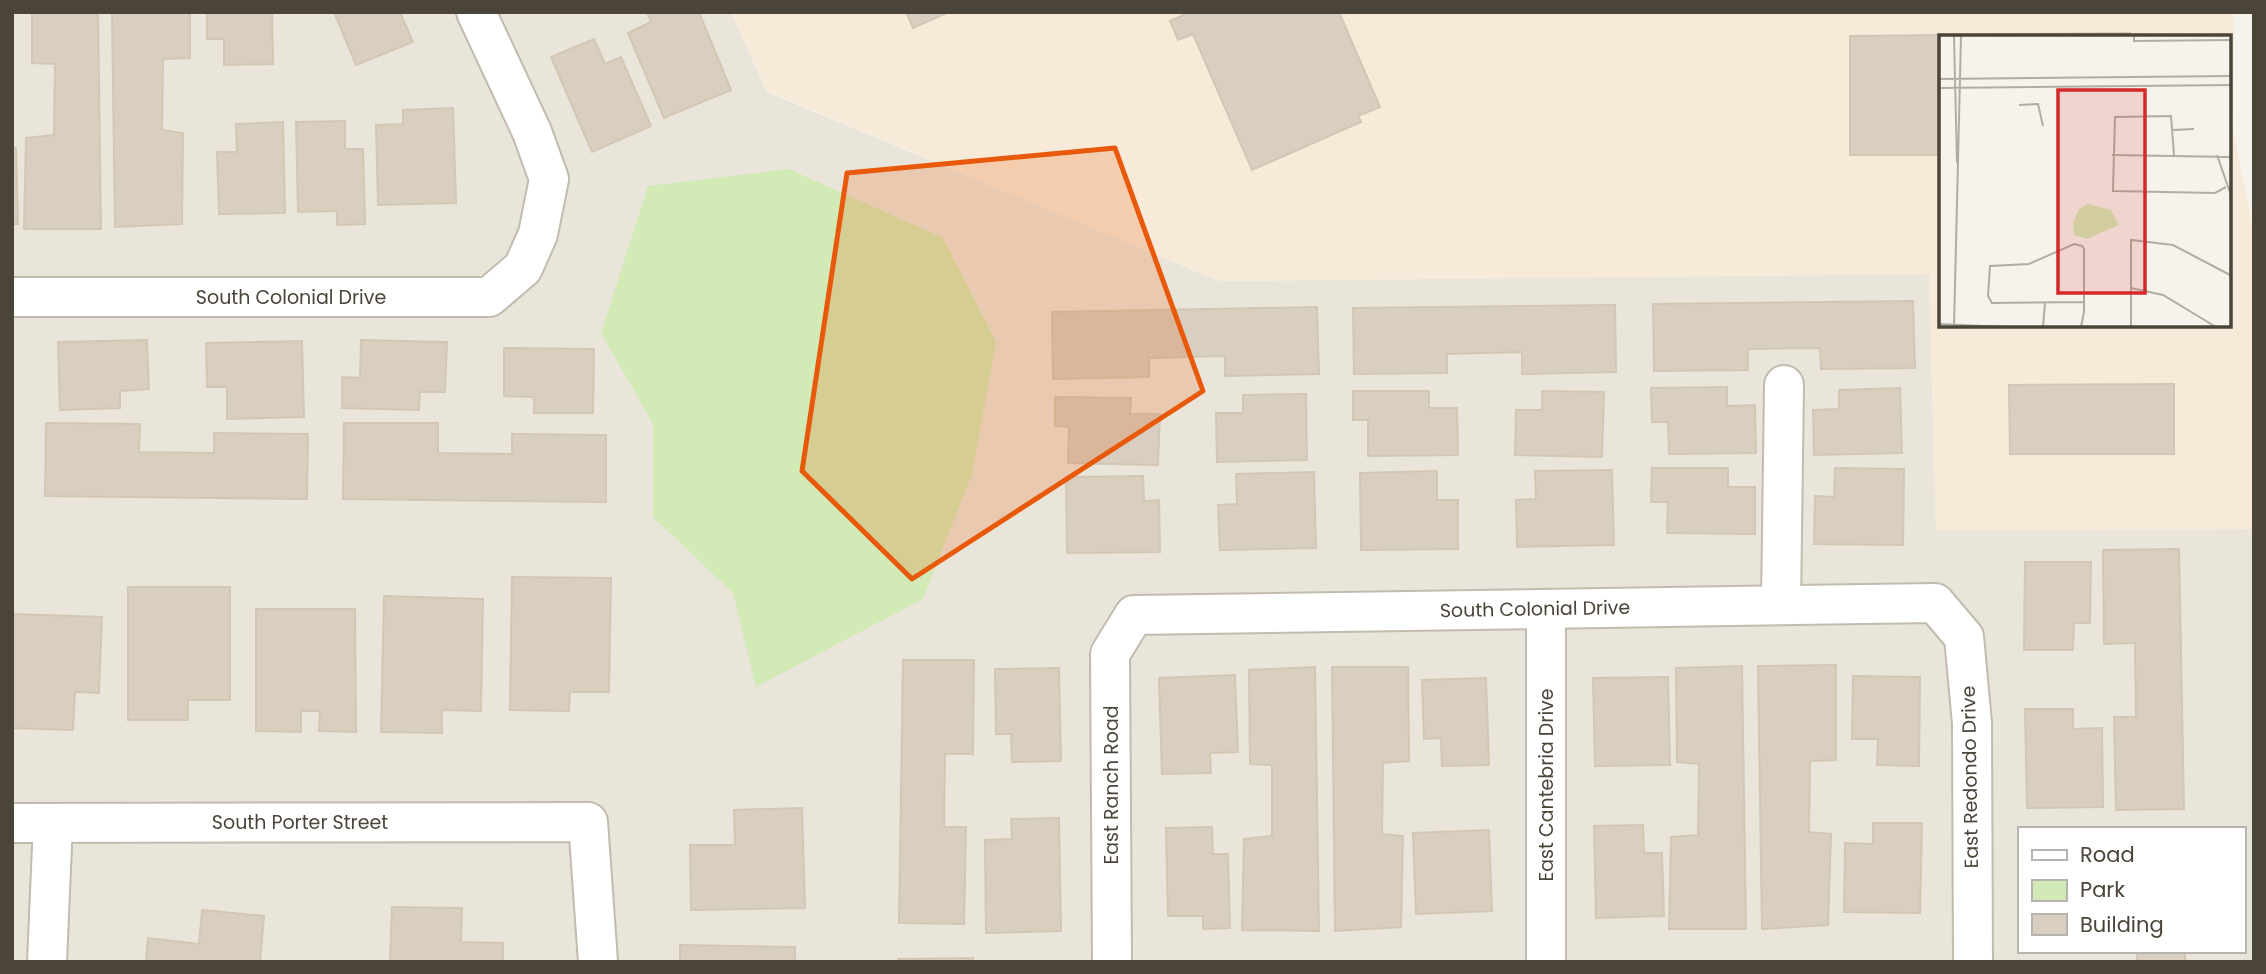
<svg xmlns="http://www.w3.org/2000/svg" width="2266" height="974" font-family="Poppins,sans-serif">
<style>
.residential{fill:#eae5da;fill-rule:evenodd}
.commercial{fill:#f7ead8;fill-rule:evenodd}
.green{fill:#d2eab5}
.building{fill:#d8cfc1;stroke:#d3c7b4;stroke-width:2}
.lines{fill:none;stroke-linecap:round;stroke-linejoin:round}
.minor-casing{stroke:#c2bbae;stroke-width:42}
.minor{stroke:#fff;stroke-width:38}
.marked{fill:#e8590c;fill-opacity:0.2;stroke:#e8590c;stroke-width:5;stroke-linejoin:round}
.labels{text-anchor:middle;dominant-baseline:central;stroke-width:7;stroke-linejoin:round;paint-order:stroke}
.street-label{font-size:19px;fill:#4b4439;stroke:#fff}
.inset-road{fill:none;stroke:#b2ada4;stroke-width:2}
.view{fill:#d62828;fill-opacity:0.15;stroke:#d62828;stroke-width:3.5}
.inset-edge{fill:none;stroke:#4b4439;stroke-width:3.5}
</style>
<rect width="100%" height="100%" fill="#f6f3ec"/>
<path class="residential" d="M12,12H731L767,92L1219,281L1929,274L1936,530L2254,529V962H12ZM2019,829H2243V951H2019Z"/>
<path class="commercial" d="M731,12H2234L2233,130L2254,233V529L1936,530L1929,274L1219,281L767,91ZM1940,37H2229V326H1940Z"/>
<polygon class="green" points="789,169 943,238 996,342 972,474 923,599 756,687 733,593 653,517 653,424 601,333 648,186"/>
<g class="building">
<polygon points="32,12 98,12 101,229 24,229 26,138 54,135 55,64 32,63"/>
<polygon points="112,12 190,12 190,58 163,59 162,130 183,133 182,224 115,227"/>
<polygon points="207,12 272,12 273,64 224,65 224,39 207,39"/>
<polygon points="334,12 400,12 413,42 356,65"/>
<polygon points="647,12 699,12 731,90 664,118 628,33 651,22"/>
<polygon points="906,12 949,12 913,28"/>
<polygon points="1190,12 1339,12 1380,107 1358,116 1361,122 1252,170 1193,34 1178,40 1170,21"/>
<polygon points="2130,33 2130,37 1940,37 1940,155 1850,155 1850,36"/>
<polygon points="594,39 605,64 621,57 651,126 592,152 551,57"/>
<polygon points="453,108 456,203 378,205 376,125 403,124 403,110"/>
<polygon points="345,121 345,149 363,149 365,224 337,225 337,211 298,212 296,122"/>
<polygon points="283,122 285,213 219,214 217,152 237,152 236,124"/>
<polygon points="12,148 16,148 18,224 12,224"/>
<polygon points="1913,301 1915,368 1821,369 1820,348 1748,349 1748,370 1654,371 1653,304"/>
<polygon points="1615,305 1616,372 1522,374 1522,352 1447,354 1447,373 1354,374 1353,308"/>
<polygon points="1317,307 1319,374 1225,376 1225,356 1149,358 1149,377 1053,379 1052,312"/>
<polygon points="147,340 149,389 120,391 120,408 60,410 58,342"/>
<polygon points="361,340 447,342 445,392 420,392 419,410 342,408 342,377 360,378"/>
<polygon points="302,341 304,417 227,419 227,387 207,387 206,343"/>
<polygon points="504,348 594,349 593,413 534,413 534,397 504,396"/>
<polygon points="2174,384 2174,454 2010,454 2009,385"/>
<polygon points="1727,387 1727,406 1755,405 1756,453 1669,454 1668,422 1652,422 1651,388"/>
<polygon points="1900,388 1902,453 1814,455 1813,410 1839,409 1839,390"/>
<polygon points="1353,391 1429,391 1429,408 1457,408 1458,455 1368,456 1368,420 1353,420"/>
<polygon points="1542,391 1604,392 1602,457 1515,455 1516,410 1542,410"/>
<polygon points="1306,394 1307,460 1217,462 1216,413 1243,413 1243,395"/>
<polygon points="1055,397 1131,398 1130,414 1160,414 1158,465 1068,463 1069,427 1055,426"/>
<polygon points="46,423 140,424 139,452 214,453 214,433 308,434 307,499 45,496"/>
<polygon points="344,423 438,423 438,453 512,454 512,434 606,435 606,502 343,499"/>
<polygon points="1652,468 1728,468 1728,487 1755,487 1755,534 1667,533 1668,502 1651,502"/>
<polygon points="1835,468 1904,469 1903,545 1814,544 1815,496 1834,497"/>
<polygon points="1612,470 1614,545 1517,547 1516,500 1536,499 1535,471"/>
<polygon points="1437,471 1437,500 1458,500 1458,549 1361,550 1360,473"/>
<polygon points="1314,472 1316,548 1220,550 1218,505 1237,504 1236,474"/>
<polygon points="1143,476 1144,501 1159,500 1160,552 1067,553 1066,477"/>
<polygon points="2179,549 2184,809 2116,810 2114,717 2136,717 2135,643 2104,644 2103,550"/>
<polygon points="2025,562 2091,562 2090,623 2074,623 2073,650 2024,650"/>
<polygon points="512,577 611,578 609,692 570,692 569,711 510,710"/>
<polygon points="128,587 230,587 230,700 188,700 188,720 128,720"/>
<polygon points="384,596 483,599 481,711 442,710 442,733 381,732"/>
<polygon points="256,609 355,609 356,732 319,731 320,711 301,711 301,732 256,731"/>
<polygon points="12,614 102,617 99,693 75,692 73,730 12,728"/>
<polygon points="903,660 974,660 973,754 945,754 944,827 966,827 964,924 899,923"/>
<polygon points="1836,665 1836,760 1810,761 1809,832 1831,834 1828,925 1762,929 1758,666"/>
<polygon points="1742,666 1746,929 1669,929 1671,837 1698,835 1699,764 1677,762 1676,668"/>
<polygon points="1315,667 1319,931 1242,930 1244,839 1272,836 1272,765 1250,764 1249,670"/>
<polygon points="1332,667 1408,667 1409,761 1383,763 1382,834 1403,836 1401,927 1335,931"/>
<polygon points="1059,668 1061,761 1012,762 1011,734 996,734 995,669"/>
<polygon points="1235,675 1238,752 1210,753 1211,773 1162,774 1159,678"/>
<polygon points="1853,676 1920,677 1919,766 1877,765 1878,739 1852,739"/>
<polygon points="1668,677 1670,765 1595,766 1593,678"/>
<polygon points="1486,678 1489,765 1442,766 1441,738 1424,739 1422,680"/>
<polygon points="2025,709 2073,709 2073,729 2102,728 2103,807 2027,808"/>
<polygon points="802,808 805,908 691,910 690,845 735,845 734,810"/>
<polygon points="1059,818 1061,931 986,933 985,840 1012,839 1011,819"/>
<polygon points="1873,823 1922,823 1920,913 1844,912 1845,843 1873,844"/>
<polygon points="1643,825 1644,853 1662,853 1664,916 1596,918 1594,826"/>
<polygon points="1212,827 1213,854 1228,854 1230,928 1203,929 1203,916 1168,916 1166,828"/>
<polygon points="1489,830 1492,911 1416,914 1413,833"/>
<polygon points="392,907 462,908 461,942 503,943 503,962 390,962"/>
<polygon points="202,910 264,916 260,962 146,962 148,938 199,944"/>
<polygon points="680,945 795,947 795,962 680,962"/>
<rect x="2137" y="951" width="48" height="11"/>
<polygon points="973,958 973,962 898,962 898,959"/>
</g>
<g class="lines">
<g class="minor-casing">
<g id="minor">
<polyline points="12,297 489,297 523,268 538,234 549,179 532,132 476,12"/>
<polyline points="1781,605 1784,385"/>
<polyline points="1546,609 1546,962"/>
<polyline points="12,823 588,822 598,962"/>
<polyline points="47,962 53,823"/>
<polyline points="1112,962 1110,654 1134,615 1935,603 1964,637 1972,723 1973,962"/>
</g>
</g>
<use href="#minor" class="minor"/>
</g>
<path class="marked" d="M1115,148L1203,391L912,579L802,471L847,173Z"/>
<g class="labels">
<g class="street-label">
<text x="291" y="297">South Colonial Drive</text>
<text transform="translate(1535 609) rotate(-1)">South Colonial Drive</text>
<text transform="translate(1970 777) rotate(-91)">East Redondo Drive</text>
<text transform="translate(1111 785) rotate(-90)">East Ranch Road</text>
<text transform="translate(1546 785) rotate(-90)">East Cantebria Drive</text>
<text x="300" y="822">South Porter Street</text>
</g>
</g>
<g transform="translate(1939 35)">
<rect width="292" height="292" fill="#f6f3ec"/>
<path d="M149,169L172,175L180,190L148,204L135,200L134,187L140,174Z" fill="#d2eab5"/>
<path class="inset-road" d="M15,1L18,128M195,1V6L293,5M0,44L293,41M0,53L293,50M80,70L99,69L104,91M234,95L255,94M173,120L293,122M235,120L232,81L176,82L174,156L276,158L287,152M278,120L293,163M192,253L224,260L277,292M0,289L66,292M15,292L22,1M104,292L106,268M142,292L145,277V214L143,211L135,209L90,229L51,231L49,261L53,268L145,267M192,292V205L234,210L293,241"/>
<path class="view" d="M119,55H206V258H119Z"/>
<rect width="292" height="292" class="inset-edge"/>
</g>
<rect width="2266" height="974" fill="none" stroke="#4b4439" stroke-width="28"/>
<rect x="2018" y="827" width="228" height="126" fill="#ffffff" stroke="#b7b4b0" stroke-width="2"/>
<rect x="2032" y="850" width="35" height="10" fill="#ffffff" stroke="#b7b4b0" stroke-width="2"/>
<text x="2080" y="862" font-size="21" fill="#4b4439">Road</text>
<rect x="2032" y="880" width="35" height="21" fill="#d2eab5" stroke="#b7b4b0" stroke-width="2"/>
<text x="2080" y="897" font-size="21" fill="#4b4439">Park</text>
<rect x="2032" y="914" width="35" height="21" fill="#d8cfc1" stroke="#b7b4b0" stroke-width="2"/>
<text x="2080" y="932" font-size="21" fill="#4b4439">Building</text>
</svg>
